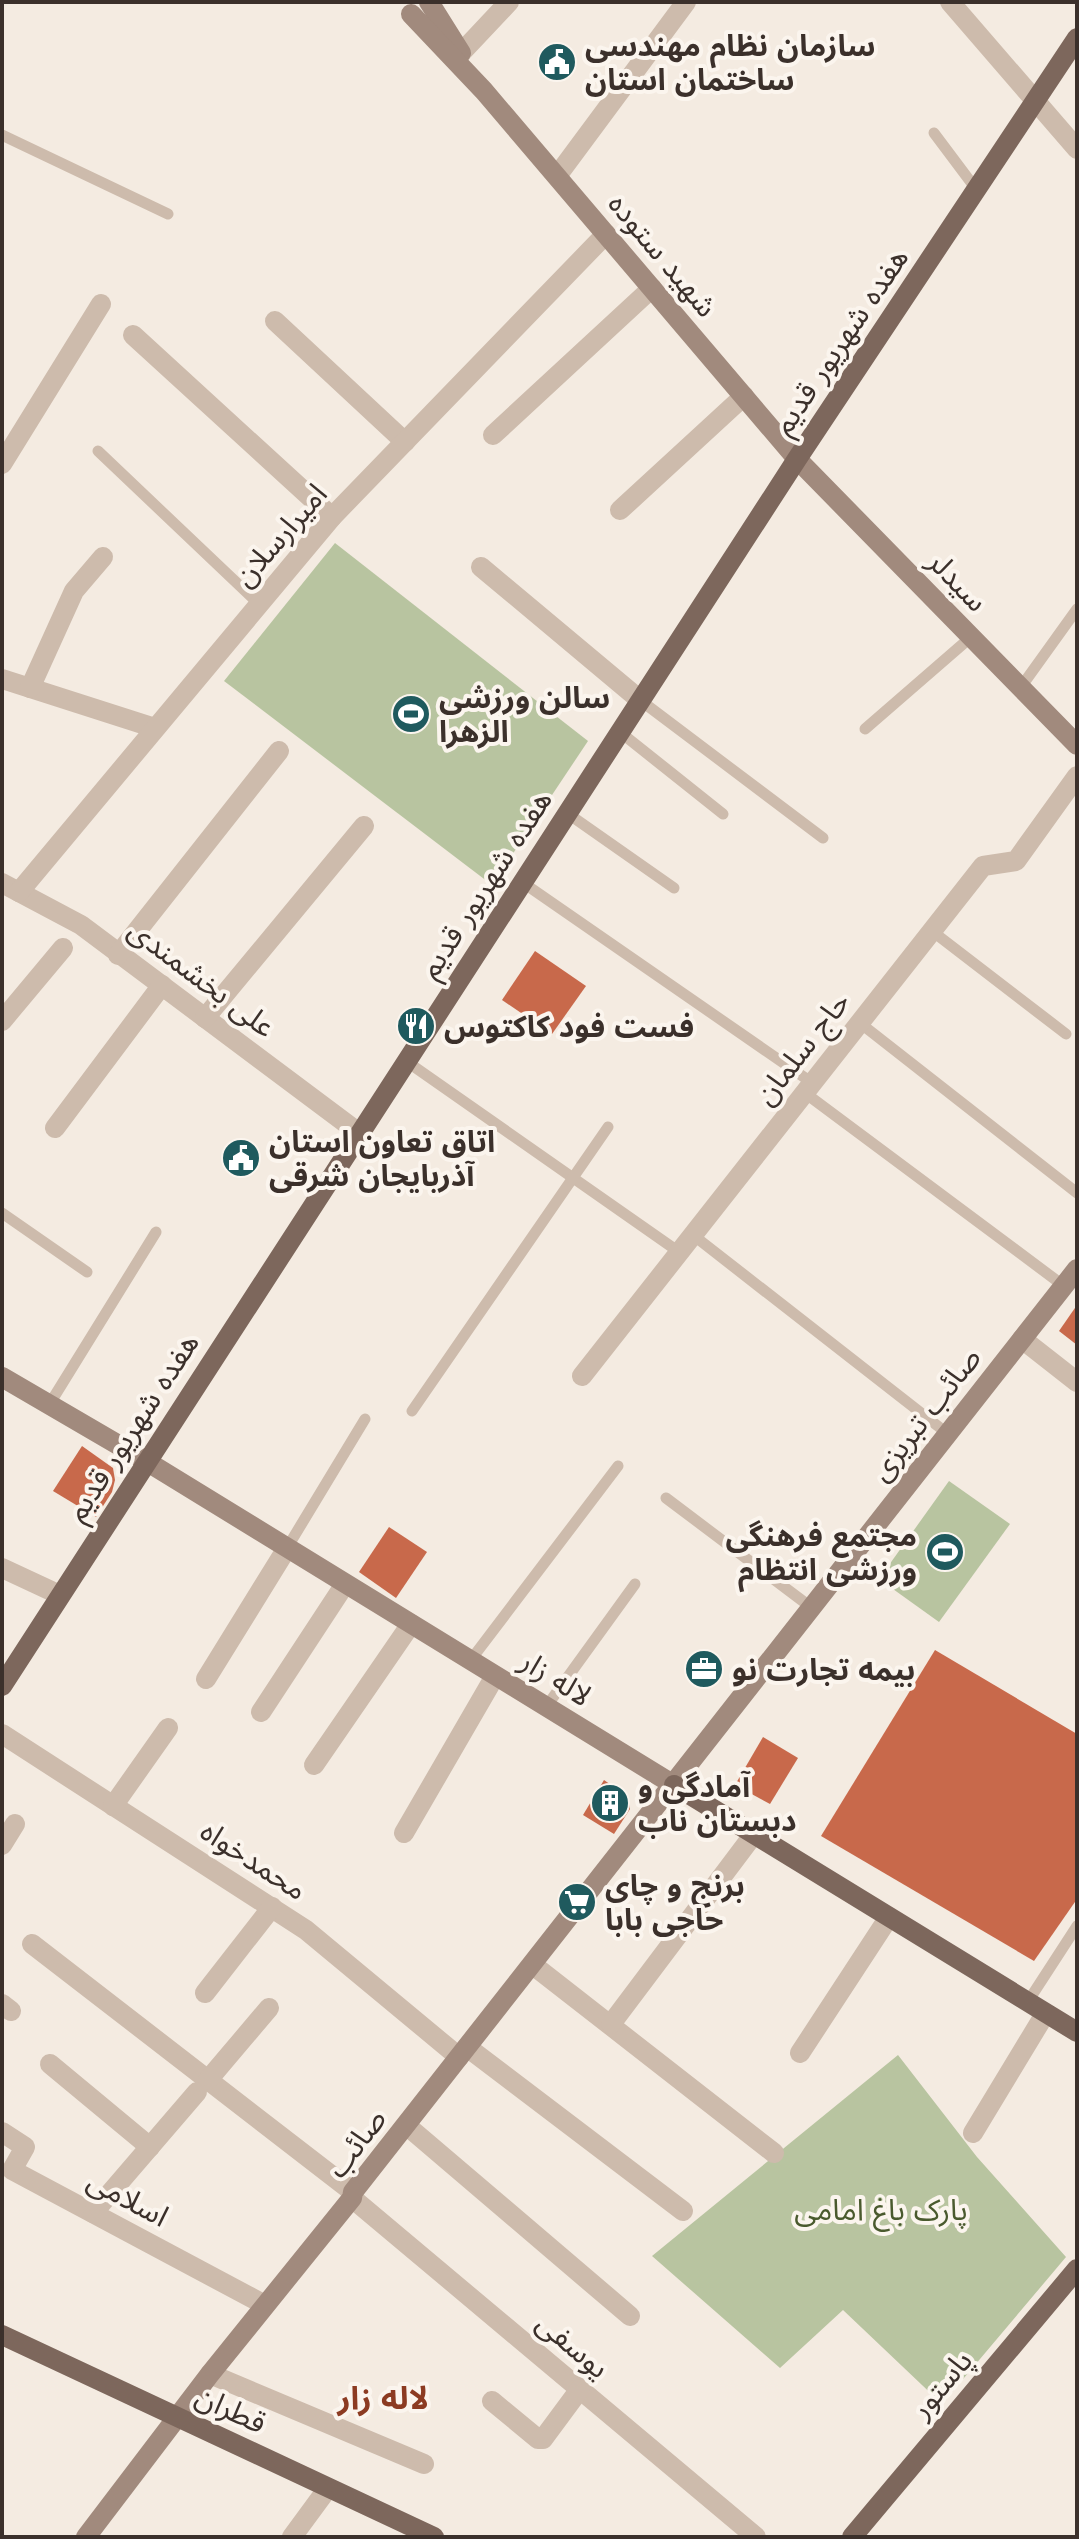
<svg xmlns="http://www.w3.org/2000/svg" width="1079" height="2539" font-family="Jost,'Noto Sans Arabic',sans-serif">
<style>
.green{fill:#b8c4a0}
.building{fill:#c8694b}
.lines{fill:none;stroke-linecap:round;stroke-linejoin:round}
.service{stroke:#cdbbac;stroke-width:11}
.minor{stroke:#cdbbac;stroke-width:20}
.secondary{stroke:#a18a7d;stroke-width:20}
.primary{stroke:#7d675c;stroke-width:20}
.labels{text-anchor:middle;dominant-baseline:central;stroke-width:8;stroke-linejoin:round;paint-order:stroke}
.poi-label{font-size:30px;font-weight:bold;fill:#3b302b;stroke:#fbf5ee;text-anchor:start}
.street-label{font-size:30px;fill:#3b302b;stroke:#fbf5ee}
.park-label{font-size:30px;fill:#4a5a2e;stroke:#fbf5ee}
.neighbourhood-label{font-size:32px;font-weight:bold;fill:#8c3b22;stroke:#fbf5ee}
</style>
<rect width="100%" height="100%" fill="#f4ebe1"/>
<g class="green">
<polygon points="335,543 588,741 492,885 224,681"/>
<polygon points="949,1481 1010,1524 939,1622 879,1579"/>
<polygon points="898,2055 977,2157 1066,2257 942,2404 843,2310 780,2368 652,2256"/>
</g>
<g class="building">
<polygon points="535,951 586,986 552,1034 502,1000"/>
<polygon points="1077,1305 1077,1345 1059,1331"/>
<polygon points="82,1446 113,1468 115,1480 112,1492 96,1517 53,1491"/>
<polygon points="389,1527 427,1552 396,1598 359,1572"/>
<polygon points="935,1650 1077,1734 1077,1899 1034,1961 821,1836"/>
<polygon points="763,1737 798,1758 770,1804 735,1785"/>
<polygon points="604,1780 628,1797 630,1809 614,1834 583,1815"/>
</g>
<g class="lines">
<g class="service">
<polyline points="934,133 976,189"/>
<polyline points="2,135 168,214"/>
<polyline points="98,451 260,605"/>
<polyline points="1021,687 1077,609"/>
<polyline points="640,700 823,838"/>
<polyline points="865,729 971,637"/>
<polyline points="620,732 723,814"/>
<polyline points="567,813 674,888"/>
<polyline points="522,882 811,1082"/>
<polyline points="932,931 1066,1034"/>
<polyline points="860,1023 1077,1193"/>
<polyline points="406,1061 679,1252"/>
<polyline points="805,1093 1064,1286"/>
<polyline points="2,1213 87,1272"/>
<polyline points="693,1235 948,1434"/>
<polyline points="49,1405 156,1232"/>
<polyline points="412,1411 608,1127"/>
<polyline points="666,1498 812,1608"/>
<polyline points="287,1548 365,1419"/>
<polyline points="470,1661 618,1466"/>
<polyline points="546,1707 635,1584"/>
<polyline points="1027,2003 1077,1926"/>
</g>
<g class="minor">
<polyline points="950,2 1077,149"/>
<polyline points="461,53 509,2"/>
<polyline points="557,176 686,2"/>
<polyline points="275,321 405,442"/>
<polyline points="133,335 332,517"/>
<polyline points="493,435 652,288"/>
<polyline points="2,464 101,304"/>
<polyline points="620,510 744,396"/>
<polyline points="481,567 640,700"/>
<polyline points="2,679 155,728"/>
<polyline points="30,688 74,591 103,557"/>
<polyline points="2,883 81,925 359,1133"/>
<polyline points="19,892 332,517 606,234"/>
<polyline points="118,955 279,751"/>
<polyline points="205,1018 364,826"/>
<polyline points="2,1021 63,948"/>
<polyline points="55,1128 162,985"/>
<polyline points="1022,1339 1077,1382"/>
<polyline points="582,1376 983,866 1016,861 1077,776"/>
<polyline points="2,1568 60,1595"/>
<polyline points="206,1679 287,1548"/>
<polyline points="261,1712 345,1584"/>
<polyline points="2,1734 306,1930 459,2057"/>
<polyline points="314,1765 411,1624"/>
<polyline points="113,1806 168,1728"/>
<polyline points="404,1833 495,1676"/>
<polyline points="2,1845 15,1824"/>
<polyline points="32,1944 353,2192"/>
<polyline points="533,1965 774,2153"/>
<polyline points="205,1993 272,1907"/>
<polyline points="2,2004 11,2011"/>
<polyline points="611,2024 754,1834"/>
<polyline points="467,2047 683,2211"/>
<polyline points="800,2053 889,1917"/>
<polyline points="50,2064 150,2147"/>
<polyline points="208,2080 269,2008"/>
<polyline points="406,2125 630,2316"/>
<polyline points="2,2132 25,2147 12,2170 265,2305"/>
<polyline points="973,2133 1045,2014"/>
<polyline points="352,2198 756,2537"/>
<polyline points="93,2213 197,2092"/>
<polyline points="210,2374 424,2464"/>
<polyline points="492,2401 538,2439 543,2439 580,2389"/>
<polyline points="292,2537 328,2488"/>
</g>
<g class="secondary">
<polyline points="429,2 461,53"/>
<polyline points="411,14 484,91 797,459 1077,745"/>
<polyline points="2,1377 146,1461 674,1785"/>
<polyline points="86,2537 210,2374 352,2198 353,2192 1077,1269"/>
</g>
<g class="primary">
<polyline points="2,1686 797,459 1077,38"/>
<polyline points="674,1785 1077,2032"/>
<polyline points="2,2335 434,2537"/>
<polyline points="852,2537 1077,2269"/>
</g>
</g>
<defs>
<g id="civic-disc" transform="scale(2)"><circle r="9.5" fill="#1f5a5e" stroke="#fbf5ee"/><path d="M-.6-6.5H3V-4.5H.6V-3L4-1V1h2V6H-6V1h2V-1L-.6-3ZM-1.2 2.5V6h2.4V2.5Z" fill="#fff"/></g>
<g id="stadium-disc" transform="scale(2)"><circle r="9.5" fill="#1f5a5e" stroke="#fbf5ee"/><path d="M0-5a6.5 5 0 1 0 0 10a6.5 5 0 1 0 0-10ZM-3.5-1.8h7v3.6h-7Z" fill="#fff"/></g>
<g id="restaurant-disc" transform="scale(2)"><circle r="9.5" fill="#1f5a5e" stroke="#fbf5ee"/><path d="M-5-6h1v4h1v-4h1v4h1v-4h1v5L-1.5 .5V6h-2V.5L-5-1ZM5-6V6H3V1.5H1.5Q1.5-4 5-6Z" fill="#fff"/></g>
<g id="office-disc" transform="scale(2)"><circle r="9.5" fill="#1f5a5e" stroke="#fbf5ee"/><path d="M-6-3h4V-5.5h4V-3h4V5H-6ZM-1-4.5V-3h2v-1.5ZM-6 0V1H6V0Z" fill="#fff"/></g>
<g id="building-disc" transform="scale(2)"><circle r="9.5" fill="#1f5a5e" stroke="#fbf5ee"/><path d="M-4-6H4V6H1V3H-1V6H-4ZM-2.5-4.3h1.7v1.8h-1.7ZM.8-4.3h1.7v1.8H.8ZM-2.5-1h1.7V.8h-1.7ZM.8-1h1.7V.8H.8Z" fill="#fff"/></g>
<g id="supermarket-disc" transform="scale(2)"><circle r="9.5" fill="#1f5a5e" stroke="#fbf5ee"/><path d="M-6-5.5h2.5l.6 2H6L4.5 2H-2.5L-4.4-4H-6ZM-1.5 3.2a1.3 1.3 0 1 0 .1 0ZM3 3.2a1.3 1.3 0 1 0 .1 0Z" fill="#fff"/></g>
</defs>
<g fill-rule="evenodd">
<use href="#civic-disc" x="557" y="62"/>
<use href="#stadium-disc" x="411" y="714"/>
<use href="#restaurant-disc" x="416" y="1026"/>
<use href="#civic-disc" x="241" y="1158"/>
<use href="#stadium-disc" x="945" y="1552"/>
<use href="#office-disc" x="704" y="1669"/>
<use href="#building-disc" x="610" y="1803"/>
<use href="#supermarket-disc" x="577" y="1902"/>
</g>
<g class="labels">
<g class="poi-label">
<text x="585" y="45">سازمان نظام مهندسی<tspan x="585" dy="34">ساختمان استان</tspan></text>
<text x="439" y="697">سالن ورزشی<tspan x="439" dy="34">الزهرا</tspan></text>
<text x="444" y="1026">فست فود کاکتوس</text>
<text x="269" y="1141">اتاق تعاون استان<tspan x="269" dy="34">آذربایجان شرقی</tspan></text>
<text x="917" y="1535" text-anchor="end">مجتمع فرهنگی<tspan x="917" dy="34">ورزشی انتظام</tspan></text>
<text x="732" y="1669">بیمه تجارت نو</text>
<text x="638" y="1786">آمادگی و<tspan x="638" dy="34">دبستان ناب</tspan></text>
<text x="605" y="1885">برنج و چای<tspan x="605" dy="34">حاجی بابا</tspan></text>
</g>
<g class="street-label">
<text transform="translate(663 255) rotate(50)">شهید ستوده</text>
<text transform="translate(840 341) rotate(-56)">هفده شهریور قدیم</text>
<text transform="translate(280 535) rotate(-49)">امیرارسلان</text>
<text transform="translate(958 581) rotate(46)">سیدلر</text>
<text transform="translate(485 884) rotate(-57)">هفده شهریور قدیم</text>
<text transform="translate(202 978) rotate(37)">علی بخشمندی</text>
<text transform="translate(802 1048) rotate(-52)">حاج سلمان</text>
<text transform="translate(925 1414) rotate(-52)">صائب تبریزی</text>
<text transform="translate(132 1427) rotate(-57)">هفده شهریور قدیم</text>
<text transform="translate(556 1678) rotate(32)">لاله زار</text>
<text transform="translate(254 1860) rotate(33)">محمدخواه</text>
<text transform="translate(356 2143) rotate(-53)">صائب</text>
<text transform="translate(128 2198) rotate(28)">اسلامی</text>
<text transform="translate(573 2345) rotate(40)">یوسفی</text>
<text transform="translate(941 2384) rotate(-50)">پاستور</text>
<text transform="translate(231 2409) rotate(25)">قطران</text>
</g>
<g class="park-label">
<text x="881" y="2209">پارک باغ امامی</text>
</g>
<g class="neighbourhood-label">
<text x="383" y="2398">لاله زار</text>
</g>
</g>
<rect width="1079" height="2539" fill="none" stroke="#3b302b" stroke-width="8"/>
</svg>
